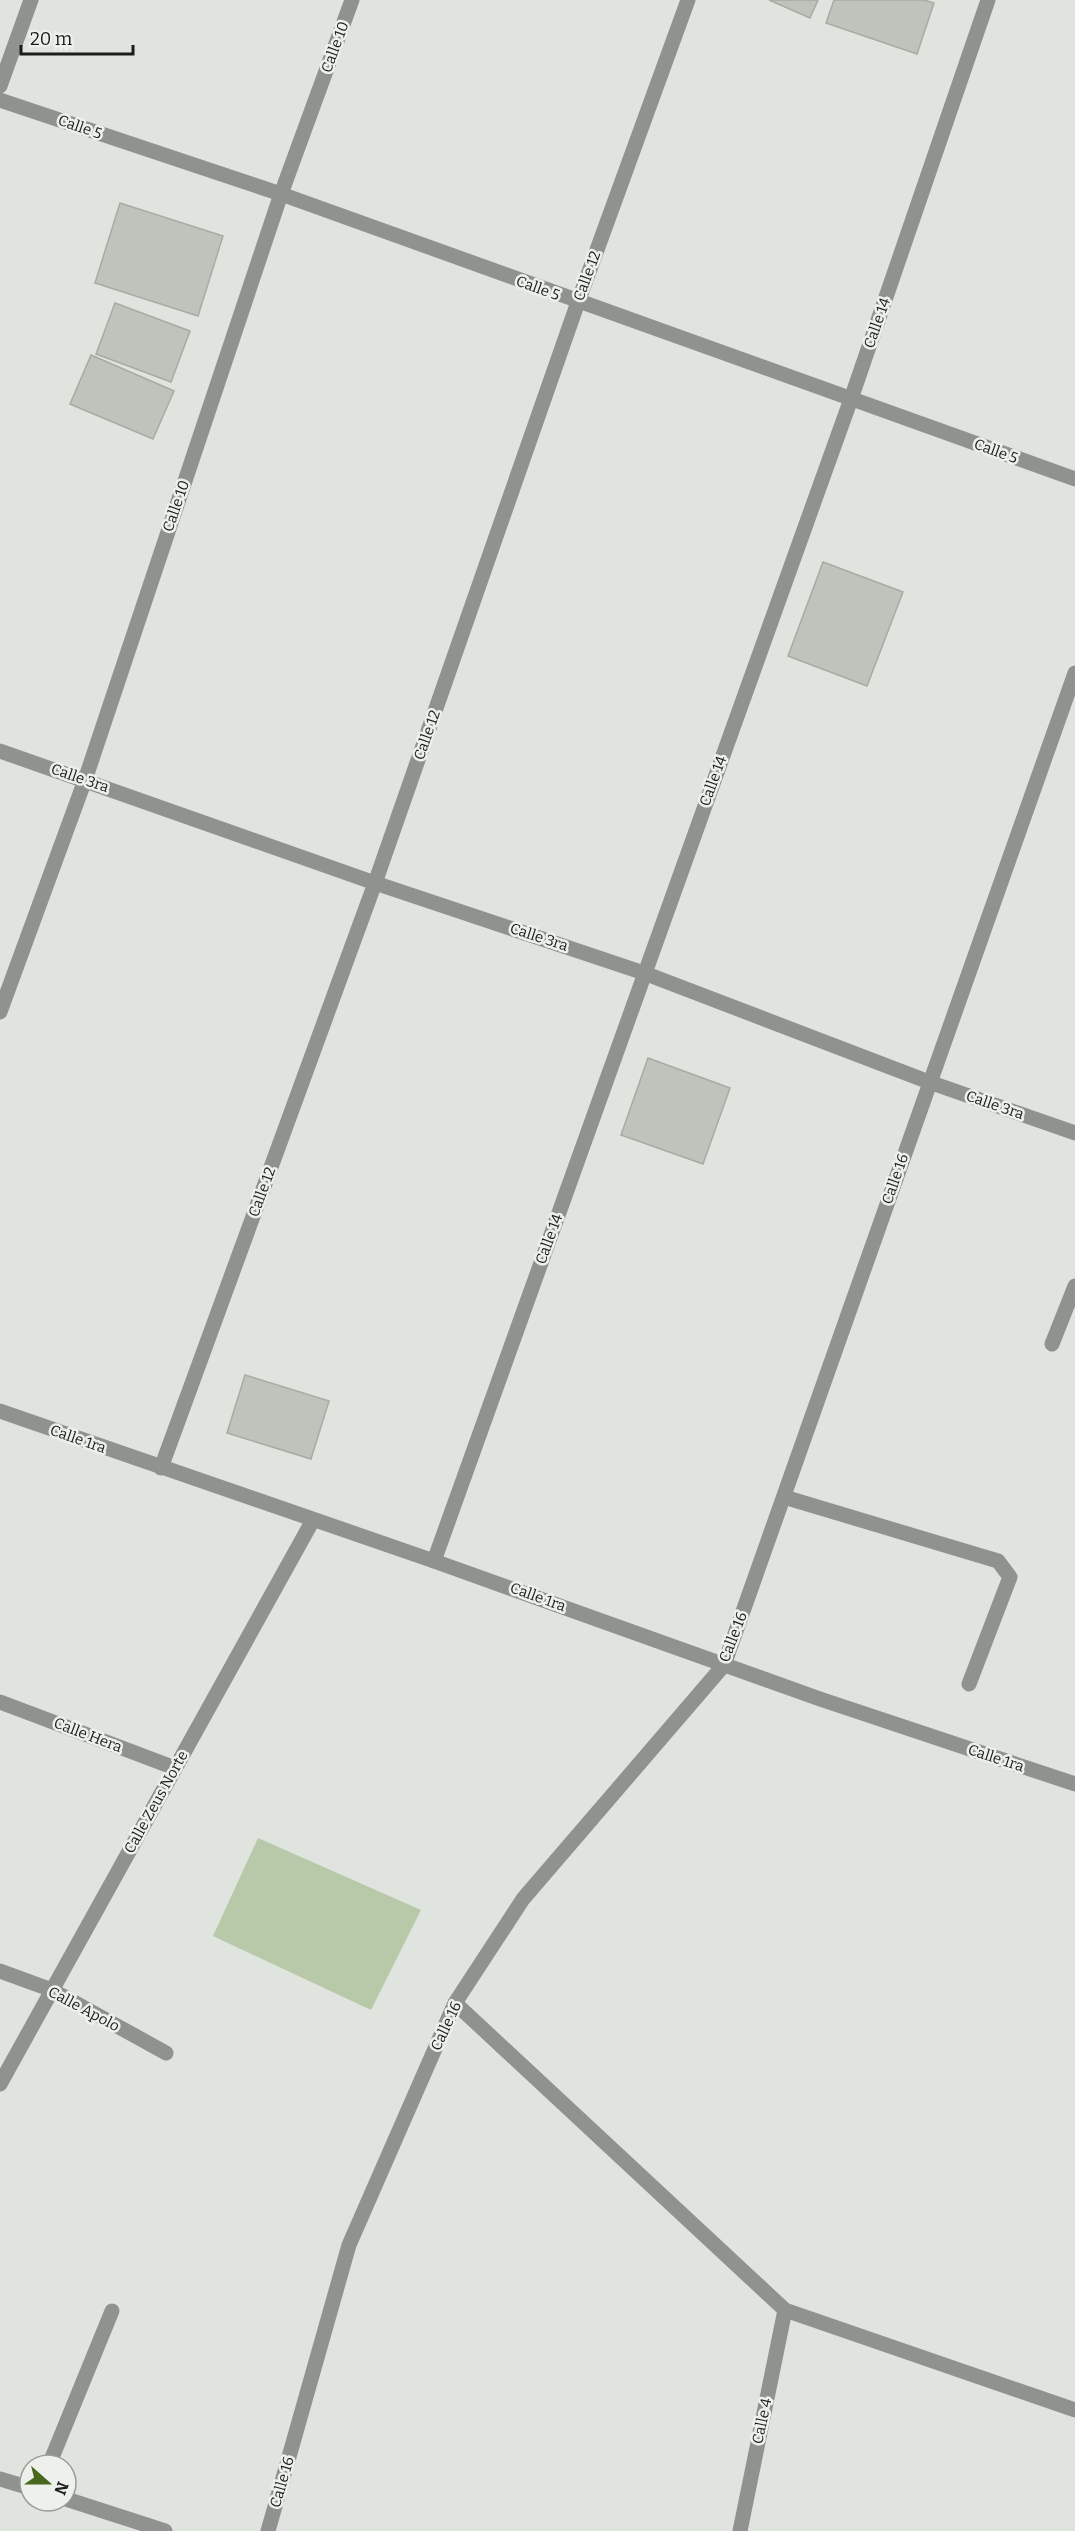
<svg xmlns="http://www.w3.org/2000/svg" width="1075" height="2531" font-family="Bitter,serif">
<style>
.green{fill:#b8c9aa}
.building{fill:#bfc3bc;stroke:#a7aba4;stroke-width:1.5}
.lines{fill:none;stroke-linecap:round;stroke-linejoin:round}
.lane{stroke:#90928f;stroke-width:15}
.street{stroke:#90928f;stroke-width:15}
.labels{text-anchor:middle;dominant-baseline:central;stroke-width:5;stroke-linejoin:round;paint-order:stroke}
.street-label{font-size:15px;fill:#1c1d1b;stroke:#eef1eb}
</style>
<rect width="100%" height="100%" fill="#e0e4de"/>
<polygon class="green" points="258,1838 421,1910 371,2010 213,1936"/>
<g class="building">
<polygon points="769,0 818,0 810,18"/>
<polygon points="834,0 924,0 934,3 917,54 826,23"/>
<polygon points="120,203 223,236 198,316 95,283"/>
<polygon points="115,303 190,331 171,382 96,354"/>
<polygon points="91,355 174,391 153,439 70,404"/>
<polygon points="823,562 903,592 867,686 788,656"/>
<polygon points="648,1058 730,1088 703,1164 621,1135"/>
<polygon points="245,1375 329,1401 311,1459 227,1433"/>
</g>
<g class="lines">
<polyline class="lane" points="1052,1344 1075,1286"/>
<g class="street">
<polyline points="0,86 31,0"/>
<polyline points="0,100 281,194 1075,479"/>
<polyline points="0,751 375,883 644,973 929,1082 1075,1133"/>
<polyline points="0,1012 85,780 281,194 352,0"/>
<polyline points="0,1411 434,1561 820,1699 1075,1784"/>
<polyline points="161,1468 375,883 578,302 688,0"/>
<polyline points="784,1497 998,1561 1010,1577 969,1684"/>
<polyline points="434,1561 851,399 988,0"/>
<polyline points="0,1702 175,1768"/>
<polyline points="0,1971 52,1990 166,2053"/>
<polyline points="455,2003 785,2310 1075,2410"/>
<polyline points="0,2084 313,1520"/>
<polyline points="49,2465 112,2311"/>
<polyline points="0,2479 30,2488"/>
<polyline points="66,2499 165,2531"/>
<polyline points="268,2531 349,2245 455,2003 523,1899 724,1665 1075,673"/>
<polyline points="740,2531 785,2310"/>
</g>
</g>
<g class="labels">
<g class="street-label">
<text transform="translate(335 47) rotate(-70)">Calle 10</text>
<text transform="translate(80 127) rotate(19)">Calle 5</text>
<text transform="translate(587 276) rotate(-70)">Calle 12</text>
<text transform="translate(538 288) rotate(20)">Calle 5</text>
<text transform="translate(877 323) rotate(-71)">Calle 14</text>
<text transform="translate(996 451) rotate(20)">Calle 5</text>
<text transform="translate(176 506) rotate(-71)">Calle 10</text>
<text transform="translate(427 735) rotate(-71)">Calle 12</text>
<text transform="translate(80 778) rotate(19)">Calle 3ra</text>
<text transform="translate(713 781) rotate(-70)">Calle 14</text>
<text transform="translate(539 937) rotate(18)">Calle 3ra</text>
<text transform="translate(995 1105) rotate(19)">Calle 3ra</text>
<text transform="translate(895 1179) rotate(-71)">Calle 16</text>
<text transform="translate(262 1192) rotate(-70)">Calle 12</text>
<text transform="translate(549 1239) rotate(-70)">Calle 14</text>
<text transform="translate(78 1439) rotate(19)">Calle 1ra</text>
<text transform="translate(538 1597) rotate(20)">Calle 1ra</text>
<text transform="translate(733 1637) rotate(-69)">Calle 16</text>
<text transform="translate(88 1735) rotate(21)">Calle Hera</text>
<text transform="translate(996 1758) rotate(18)">Calle 1ra</text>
<text transform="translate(156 1802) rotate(-61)">Calle Zeus Norte</text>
<text transform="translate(84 2009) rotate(28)">Calle Apolo</text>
<text transform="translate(446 2026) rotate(-65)">Calle 16</text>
<text transform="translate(762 2421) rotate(-78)">Calle 4</text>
<text transform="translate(282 2482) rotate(-74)">Calle 16</text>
</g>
</g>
<g transform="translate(48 2483) rotate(111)"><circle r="28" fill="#eef1eb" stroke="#9a9c98" stroke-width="1.5"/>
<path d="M0-4.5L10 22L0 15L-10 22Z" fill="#46671d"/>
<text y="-9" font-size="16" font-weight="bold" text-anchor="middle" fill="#1c1d1b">N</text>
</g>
<path d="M21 45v9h112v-9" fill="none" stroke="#1c1d1b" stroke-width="3"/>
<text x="30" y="45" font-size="18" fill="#1c1d1b" stroke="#eef1eb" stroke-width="4.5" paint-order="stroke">20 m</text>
</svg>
